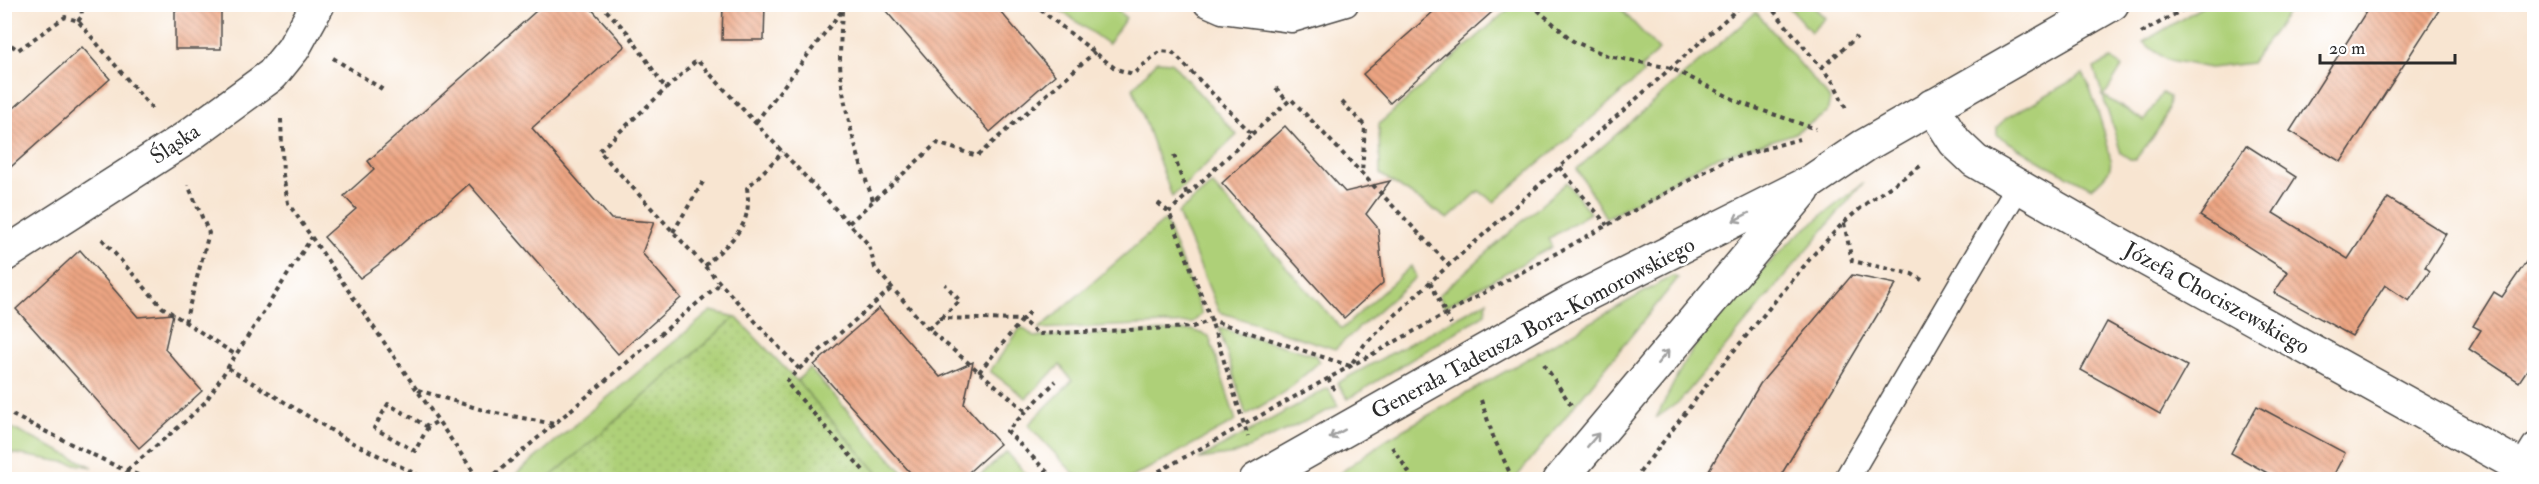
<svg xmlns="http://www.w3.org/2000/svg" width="2539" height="484" font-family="'IM FELL Double Pica',serif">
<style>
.grass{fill:#aed078;stroke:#6c7e52;stroke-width:1.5}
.park{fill:url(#park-dots);stroke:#6c7e52;stroke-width:1.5}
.building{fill:url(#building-back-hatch)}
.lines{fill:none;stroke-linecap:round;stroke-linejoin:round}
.lane-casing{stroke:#4a4744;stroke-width:27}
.street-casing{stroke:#4a4744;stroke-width:36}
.secondary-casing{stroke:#4a4744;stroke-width:36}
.path{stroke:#4a4744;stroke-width:4;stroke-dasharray:4.5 4.5;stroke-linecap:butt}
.lane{stroke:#fff;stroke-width:24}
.street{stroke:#fff;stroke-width:33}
.secondary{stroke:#fff;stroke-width:33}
.oneway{stroke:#a0a0a0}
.labels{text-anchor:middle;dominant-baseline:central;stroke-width:5;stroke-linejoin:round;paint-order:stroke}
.street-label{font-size:22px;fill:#2b2b2b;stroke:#fff}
</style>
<defs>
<pattern id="park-dots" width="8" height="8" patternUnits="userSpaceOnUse" patternTransform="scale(1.5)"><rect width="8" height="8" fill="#aed078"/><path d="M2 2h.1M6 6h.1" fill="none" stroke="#96b368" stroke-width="1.8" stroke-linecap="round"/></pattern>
<pattern id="building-back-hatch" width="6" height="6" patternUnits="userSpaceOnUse" patternTransform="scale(1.5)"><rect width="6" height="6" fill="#eda583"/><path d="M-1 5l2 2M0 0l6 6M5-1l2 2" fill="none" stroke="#c0876b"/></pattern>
</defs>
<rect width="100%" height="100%" fill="#fff"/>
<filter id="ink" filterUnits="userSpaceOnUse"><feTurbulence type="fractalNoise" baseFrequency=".0167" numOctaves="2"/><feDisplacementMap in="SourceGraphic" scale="12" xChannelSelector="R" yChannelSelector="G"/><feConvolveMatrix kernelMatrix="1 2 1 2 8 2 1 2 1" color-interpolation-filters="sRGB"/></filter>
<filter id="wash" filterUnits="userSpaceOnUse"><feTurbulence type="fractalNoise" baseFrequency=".008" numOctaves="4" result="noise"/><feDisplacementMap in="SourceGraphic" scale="24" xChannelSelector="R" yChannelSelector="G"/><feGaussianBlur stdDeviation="1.35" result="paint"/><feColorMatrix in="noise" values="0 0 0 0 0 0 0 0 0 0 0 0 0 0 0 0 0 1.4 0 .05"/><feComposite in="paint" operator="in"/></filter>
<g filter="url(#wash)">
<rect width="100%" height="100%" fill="#f8e5d1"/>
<g class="grass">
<polygon points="1053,5 1110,5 1126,18 1108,44"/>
<polygon points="1513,5 1617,5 1659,50 1640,69 1644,73 1494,202 1479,191 1448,219 1380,174 1379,124"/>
<polygon points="1787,5 1812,5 1825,18 1811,32"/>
<polygon points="2205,5 2205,4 2294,5 2251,63 2210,68 2165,59 2143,42"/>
<polygon points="1756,12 1830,99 1827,113 1793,134 1711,159 1606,218 1577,169"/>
<path d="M2111,59L2122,67L2104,96L2144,121L2162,93L2169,97C2169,122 2149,141 2135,160L2130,159L2121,153L2094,68Z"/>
<polygon points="1157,61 1171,62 1237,135 1172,197 1133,88"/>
<path d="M2083,74C2090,84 2114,157 2110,167C2108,176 2098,182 2092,188L2045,164L1997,135V127L2005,119Z"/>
<polygon points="1567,182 1590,213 1548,239 1552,247 1444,307 1439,295"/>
<polygon points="1863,183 1680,401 1656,418 1685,361 1710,323 1794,238"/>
<polygon points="1212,184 1342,329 1411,266 1416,277 1335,349 1219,312 1178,213"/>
<polygon points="1165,220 1202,314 1192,323 1039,329"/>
<polygon points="1672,276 1678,278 1515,479 1332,479 1387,439"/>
<polygon points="1487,301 1485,314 1348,399 1337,383"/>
<polygon points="711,311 736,317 548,479 509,480"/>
<polygon points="1021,327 1035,337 1193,330 1209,336 1236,421 1129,479 1079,479 1028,425 1072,381 1060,365 1026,398 990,371"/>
<polygon points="1219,328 1315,355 1319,362 1285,392 1246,415"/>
<polygon points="809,368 909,479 883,479 878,474 797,381"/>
<polygon points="1328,388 1338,406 1235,454 1199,459"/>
<polygon points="5,425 93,467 5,452"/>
<polygon points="1007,452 1030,479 976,479"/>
</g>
<polygon class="park" points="736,317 797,381 883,479 548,479"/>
<g id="blocks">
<g class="building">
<polygon points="544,4 587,4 625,46 532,128 611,219 654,222 642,253 681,298 618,354 469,184 378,265 360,278 324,237 356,209 344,196 374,169 368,161"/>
<polygon points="723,4 765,4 764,40 722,40"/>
<polygon points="880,4 994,4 1055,75 990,132"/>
<polygon points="1442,4 1501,4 1390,103 1363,74"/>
<polygon points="2371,4 2443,4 2341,162 2290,131"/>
<rect x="175" y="10" width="46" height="39"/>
<polygon points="82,47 110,79 4,173 4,117"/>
<polygon points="1285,126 1345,192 1390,181 1366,214 1378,228 1383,283 1344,318 1222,183"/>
<polygon points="2246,145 2296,177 2273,213 2348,259 2388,198 2446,234 2425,267 2430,271 2409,301 2385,285 2352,336 2274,293 2288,272 2200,216"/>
<polygon points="2535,249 2535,358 2519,382 2469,349 2481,330 2473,326 2494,292 2502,297"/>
<polygon points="80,250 138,317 173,314 165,349 202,391 139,448 16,309"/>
<polygon points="1852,275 1896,284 1778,480 1703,480 1760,384"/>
<polygon points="879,308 940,377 973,362 964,404 1000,444 960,480 917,480 814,365"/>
<polygon points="2107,322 2187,366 2160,414 2081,370"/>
<polygon points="2257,406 2345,453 2331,480 2280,480 2231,453"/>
</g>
</g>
</g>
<g filter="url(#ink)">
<use href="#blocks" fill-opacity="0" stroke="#4a4744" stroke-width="1.5"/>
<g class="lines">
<g class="lane-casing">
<g id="lane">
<polyline points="1206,4 1222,11 1292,20 1346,4"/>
<polyline points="2521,467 2534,446"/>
<polyline points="1846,480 2018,186"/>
</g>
</g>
<g class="street-casing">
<g id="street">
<polyline points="1932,106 1955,142 1975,161 2101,234 2534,474"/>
<polyline points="4,255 183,140 272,75 293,49 318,4"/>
</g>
</g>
<g class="secondary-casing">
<g id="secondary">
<polyline points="1256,480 1571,302 1812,181 1864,146 2112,4"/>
<polyline points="1560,480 1803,191"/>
</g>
</g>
<g class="path">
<polyline points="600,4 628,33 666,89"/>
<polyline points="1033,4 1116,69 1133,74 1160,51 1172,52 1252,134 1169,212"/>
<polyline points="1531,4 1573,41 1608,56 1671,68 1741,103 1816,129"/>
<polyline points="1768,4 1834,83 1847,111"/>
<path d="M842,11C841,28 840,46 840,63C842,106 858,159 873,200"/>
<polyline points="78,21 82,16 81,4"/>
<polyline points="2141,33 2193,4"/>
<polyline points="4,40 18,50 65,17 78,21 154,111"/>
<polyline points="333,58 385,91"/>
<polyline points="1821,68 1857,37"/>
<polyline points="1276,88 1288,102"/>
<polyline points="1342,102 1365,126 1362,173"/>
<polyline points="281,119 283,175 288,203 479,480"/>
<polyline points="756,122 847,4"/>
<polyline points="1252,134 1291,99 1449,265"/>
<polyline points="1174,155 1187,195"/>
<polyline points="1559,167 1607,225"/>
<polyline points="1158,203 1169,212 1211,320 1248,437"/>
<polyline points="849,223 937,143 977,156 1095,52"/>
<polyline points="1844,223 1852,261 1912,274 1922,280"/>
<polyline points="673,232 703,182"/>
<polyline points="102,239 162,307 236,355"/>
<path d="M705,266C731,239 753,229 747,188L783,152"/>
<polyline points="1430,282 1451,324"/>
<polyline points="939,318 1022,320 1031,311"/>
<polyline points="185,322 209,233 188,185"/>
<polyline points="928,329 960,301 945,284"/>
<polyline points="1544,364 1571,405"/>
<polyline points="228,368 349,441 428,480"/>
<polyline points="799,369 892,288"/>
<polyline points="979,372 1022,320 1038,334 1193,327 1211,320 1350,366 1364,345 1430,282 1743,4"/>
<polyline points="1328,378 1335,391"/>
<polyline points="418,390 486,411 554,424"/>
<polyline points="1481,400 1493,436 1513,480"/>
<polyline points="4,411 122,469 152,480"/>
<polyline points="428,427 388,404 374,428 415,451 428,427 438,421"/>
<polyline points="1392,447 1414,480"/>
<polyline points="127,470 187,420 206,401 312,237"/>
<polyline points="863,470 786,382 799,369 599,151 697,60 869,245 875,268 928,329 1026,411"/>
<polyline points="488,480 721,283"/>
<polyline points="1052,480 1049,474 1007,431 1056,381"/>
<polyline points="1143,480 1726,160 1799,139"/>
<polyline points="1634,480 1718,370 1814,254 1844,222 1868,202 1922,165"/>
</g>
<use href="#lane" class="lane"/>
<use href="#street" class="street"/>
<use href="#secondary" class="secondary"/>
</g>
<defs><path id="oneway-shaft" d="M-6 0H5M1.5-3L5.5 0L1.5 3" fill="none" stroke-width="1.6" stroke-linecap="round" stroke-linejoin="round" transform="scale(1.5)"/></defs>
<g class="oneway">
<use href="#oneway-shaft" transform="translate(1741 217) rotate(153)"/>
<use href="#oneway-shaft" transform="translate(1663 357) rotate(-50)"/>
<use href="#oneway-shaft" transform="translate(1337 434) rotate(151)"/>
<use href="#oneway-shaft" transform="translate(1593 440) rotate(-50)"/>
</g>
</g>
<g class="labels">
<g class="street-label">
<text transform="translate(175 144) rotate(-34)">Śląska</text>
<text transform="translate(2217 298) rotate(29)">Józefa Chociszewskiego</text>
<text transform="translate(1533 328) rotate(-28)">Generała Tadeusza Bora-Komorowskiego</text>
</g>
</g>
<rect width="2539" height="484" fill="none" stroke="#fff" stroke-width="24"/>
<path d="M2320 54v9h135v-9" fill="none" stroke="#2b2b2b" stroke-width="3"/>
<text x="2329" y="54" font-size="18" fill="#2b2b2b" stroke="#ffffff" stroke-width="4.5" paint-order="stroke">20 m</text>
</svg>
